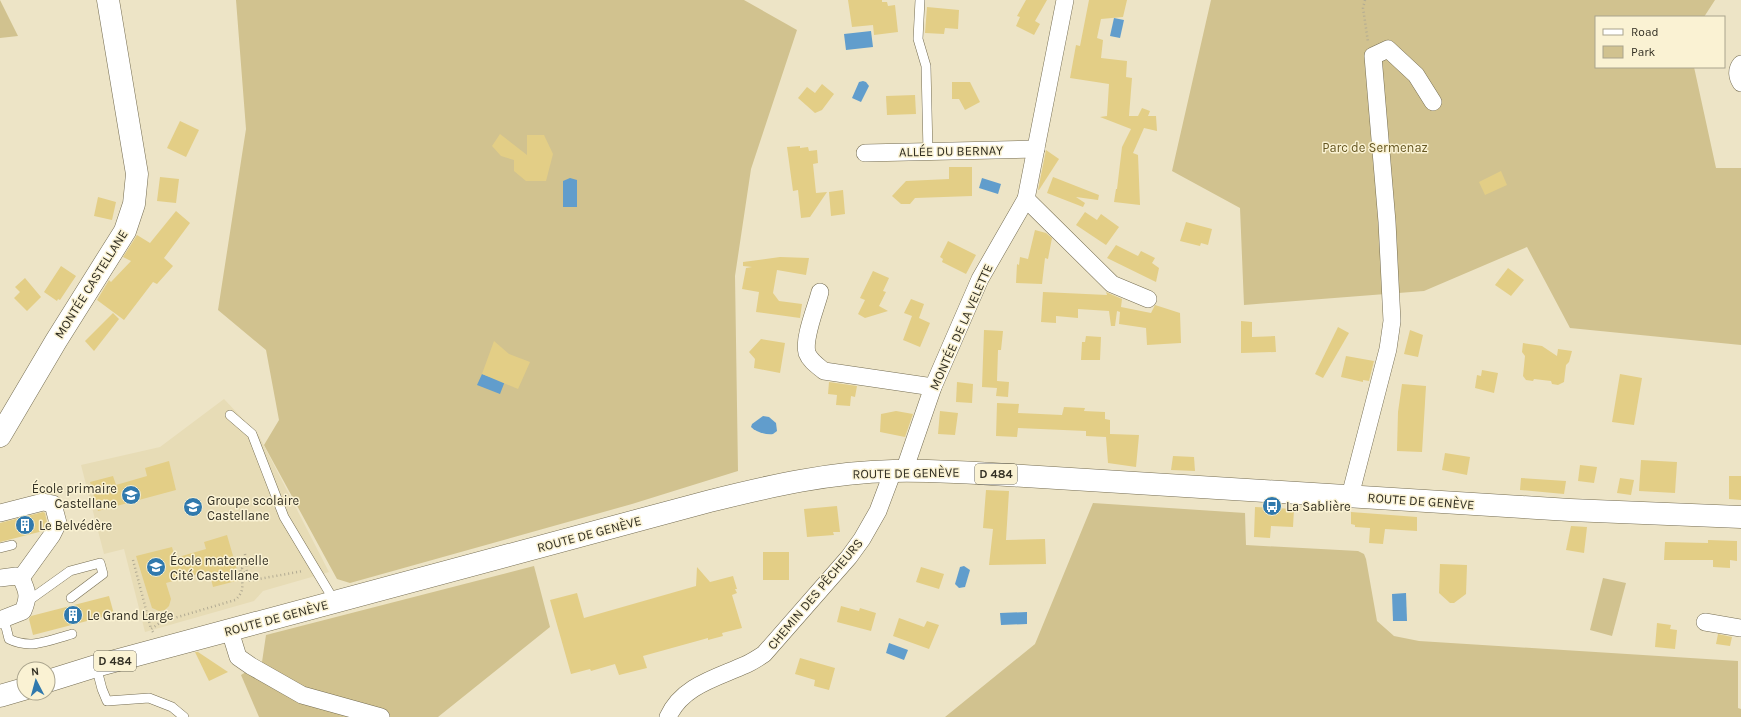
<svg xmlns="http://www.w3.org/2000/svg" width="1741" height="717" font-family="Karla,sans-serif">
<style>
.built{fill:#e7dcb6}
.green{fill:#d1c28f}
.water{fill:#619dcc}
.building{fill:#e3ce86}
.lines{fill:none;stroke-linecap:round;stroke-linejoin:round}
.lane-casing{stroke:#756d52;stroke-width:10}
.street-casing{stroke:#756d52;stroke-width:18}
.secondary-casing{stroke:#756d52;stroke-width:23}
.primary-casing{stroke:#756d52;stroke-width:23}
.path{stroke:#b2ab93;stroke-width:2.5;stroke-dasharray:1 3;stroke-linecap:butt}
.lane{stroke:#fff;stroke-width:9}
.street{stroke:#fff;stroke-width:17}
.secondary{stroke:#fff;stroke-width:22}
.primary{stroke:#fff;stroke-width:22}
.labels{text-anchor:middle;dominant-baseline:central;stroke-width:3;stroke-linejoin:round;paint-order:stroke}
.shield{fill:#faf2d3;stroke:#6e6a58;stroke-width:1}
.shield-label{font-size:12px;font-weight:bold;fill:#322f23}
.park-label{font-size:13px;fill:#655621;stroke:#faf2d3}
.street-label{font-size:13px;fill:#322f23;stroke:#faf2d3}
.poi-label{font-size:13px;fill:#322f23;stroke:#faf2d3;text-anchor:start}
</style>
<rect width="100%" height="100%" fill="#ede4c6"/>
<polygon class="built" points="224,399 259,436 329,572 263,591 254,601 145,632 124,549 104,554 81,465 160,447"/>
<g class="green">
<polygon points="0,0 18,36 0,38"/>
<polygon points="236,0 744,0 797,30 751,169 735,276 738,471 632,504 350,583 337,579 264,445 279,420 266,350 218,310 246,129"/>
<polygon points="1211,0 1715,0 1704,17 1596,17 1596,67 1694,67 1716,168 1741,168 1741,345 1570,328 1527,247 1424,291 1244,305 1240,208 1172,171"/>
<polygon points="1093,503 1245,513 1246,545 1358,551 1364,554 1366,559 1377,621 1394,636 1419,641 1738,661 1738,708 1741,709 1741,717 945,717 1035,644"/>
<polygon points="534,566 550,627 438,717 259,717 241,675 262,662 266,635"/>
<polygon points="1603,578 1626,583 1612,636 1590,630"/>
</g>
<g class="water">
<polygon points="1114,18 1124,20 1120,38 1110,36"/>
<polygon points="871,31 873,47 846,50 844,34"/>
<polygon points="863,81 866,82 869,86 861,102 852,98 859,82"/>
<polygon points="570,178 577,180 577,207 563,207 563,181"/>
<polygon points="982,178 1001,184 998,194 979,188"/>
<polygon points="482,374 496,379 507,376 500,394 477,385"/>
<path d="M763,416L769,417L776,423L777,431L773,434C766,435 756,432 751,427L752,424Z"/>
<polygon points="964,566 970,570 965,587 959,588 955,584 960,567"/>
<polygon points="1406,593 1407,621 1393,621 1392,594"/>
<polygon points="1027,612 1027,624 1001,625 1000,613"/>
<polygon points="889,643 908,650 904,660 886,653"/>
</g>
<g class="building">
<polygon points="848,0 882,0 882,2 887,2 888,6 895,5 898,32 874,35 873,25 852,27"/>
<polygon points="1026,0 1047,0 1035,21 1040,24 1034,35 1016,26 1020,17 1017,16"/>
<polygon points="1089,0 1127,0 1123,17 1101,19 1097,38 1103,40 1101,58 1127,61 1126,77 1132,78 1129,116 1138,116 1142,108 1150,111 1148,116 1156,116 1157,131 1144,128 1133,153 1138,155 1140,205 1114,202 1116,189 1117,189 1122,147 1131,129 1100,117 1107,116 1109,84 1070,78 1076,45 1080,46"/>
<polygon points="927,7 959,10 958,29 945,28 944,34 925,33"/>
<polygon points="952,82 970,82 980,102 965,110 959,99 952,99"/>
<polygon points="822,84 834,94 822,110 815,113 798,98 807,87 815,93"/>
<polygon points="915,95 916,114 887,115 886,96"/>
<polygon points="180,121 199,130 186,157 167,148"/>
<polygon points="500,134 527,155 527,135 544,135 553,154 546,181 526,181 514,171 514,160 501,156 492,146"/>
<polygon points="800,146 800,148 808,147 809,151 817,150 818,163 813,164 816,193 827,192 810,217 801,218 798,190 793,191 787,147"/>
<polygon points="1046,150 1059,159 1039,190 1038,190"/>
<polygon points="949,167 972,167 972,196 915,198 910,204 901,204 892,196 906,181 949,179"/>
<polygon points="1501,171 1507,185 1485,195 1479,182"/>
<polygon points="160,177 179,179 176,203 157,201"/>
<polygon points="1053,177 1099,195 1098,200 1076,197 1085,203 1083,207 1047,193"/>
<polygon points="843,190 845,214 831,216 829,192"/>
<polygon points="98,197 116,202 112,220 94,216"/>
<polygon points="176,211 190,223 164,258 173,266 157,284 153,282 124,320 97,300 109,280 111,282 131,261 123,257 137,235 150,243"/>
<polygon points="1085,212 1097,220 1101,214 1119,227 1106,245 1076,225"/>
<polygon points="1186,222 1212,229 1208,245 1201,243 1200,246 1180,241"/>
<polygon points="1035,230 1046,233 1052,238 1048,259 1045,258 1042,284 1016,283 1017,264 1019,265 1020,257 1028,259"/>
<polygon points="948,241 976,255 966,274 942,262 943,259 940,257"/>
<polygon points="1116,245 1138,256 1141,251 1155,258 1152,263 1159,268 1156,282 1107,258"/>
<polygon points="780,257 809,258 806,275 777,270 773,293 779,301 802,304 800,318 756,312 759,292 742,289 746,268 752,267 743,266 743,262"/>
<polygon points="61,266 76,276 60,300 58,299 57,301 44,292"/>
<polygon points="1508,268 1524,280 1511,296 1495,285"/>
<polygon points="873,271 889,278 883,291 886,292 879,306 888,311 865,318 858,314 865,300 860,298"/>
<polygon points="25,278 41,297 27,311 14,298 20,292 15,287"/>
<polygon points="1043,292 1107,295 1106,292 1122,299 1121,307 1151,313 1155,305 1180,313 1181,343 1147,345 1146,328 1119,324 1120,312 1117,311 1115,326 1111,326 1109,311 1078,309 1078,318 1056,316 1056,323 1041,322"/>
<polygon points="911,299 924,304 919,318 930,323 920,347 903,340 912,316 904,313"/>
<polygon points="113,313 119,319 94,351 85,341"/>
<polygon points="1241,321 1252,322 1252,337 1275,336 1276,352 1241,353"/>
<polygon points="1338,327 1349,333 1323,378 1315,374"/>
<polygon points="984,330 1003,331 1001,350 998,350 997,381 1009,382 1008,397 996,396 997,388 982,387"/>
<polygon points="1410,330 1423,335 1418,357 1404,354"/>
<polygon points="1086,336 1101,337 1100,360 1081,360 1082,342 1085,342"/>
<polygon points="761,339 785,343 780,373 754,368 755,359 749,352"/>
<polygon points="494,341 509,354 530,362 518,389 482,374"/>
<polygon points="1523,343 1542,346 1557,356 1558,349 1572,351 1569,362 1566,365 1564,382 1558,385 1552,384 1551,381 1534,379 1533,381 1526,380 1523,376 1525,356 1522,352"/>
<polygon points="1346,356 1374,361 1369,381 1363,380 1363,382 1341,377"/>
<polygon points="1482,370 1498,373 1494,393 1475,388 1477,375 1481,376"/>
<polygon points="1620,374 1642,378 1634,425 1612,422"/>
<polygon points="829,382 857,386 855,397 851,396 850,406 836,405 837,395 828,394"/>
<polygon points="957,382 973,384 972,403 956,402"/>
<polygon points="1402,384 1426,386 1422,452 1397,451 1398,412"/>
<polygon points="997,403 1019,404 1018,413 1062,415 1064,407 1085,408 1084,411 1105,412 1105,419 1110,420 1110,434 1139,435 1136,467 1108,463 1106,437 1086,436 1086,431 1018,428 1017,437 996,436"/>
<polygon points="896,411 913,414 905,437 880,432 881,414"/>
<polygon points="940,411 958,413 955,435 938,434"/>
<polygon points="1445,453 1470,457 1467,475 1442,470"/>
<polygon points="1173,456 1194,457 1195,471 1171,470"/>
<polygon points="1641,460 1677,462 1675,493 1639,491"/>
<polygon points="169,461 176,490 98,511 90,482 113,476 116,485 147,476 145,468"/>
<polygon points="1580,465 1597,467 1594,483 1578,481"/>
<polygon points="1729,476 1741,476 1741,500 1729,499"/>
<polygon points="1521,478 1566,481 1564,494 1520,490"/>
<polygon points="1620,478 1634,480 1631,495 1617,493"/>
<polygon points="986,490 1009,491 1006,540 1045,539 1046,564 989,565 993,529 983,528"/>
<polygon points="837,506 840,532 833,532 834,535 807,537 804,509"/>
<polygon points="1255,507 1294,509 1293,527 1271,526 1270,538 1254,537"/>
<polygon points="43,512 45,513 47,522 43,531 0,542 0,523"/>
<polygon points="1351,512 1417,517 1417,531 1385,529 1383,544 1369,543 1370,528 1355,527 1355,525 1351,524"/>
<polygon points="1571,526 1587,527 1584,553 1566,550"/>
<polygon points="227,535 240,580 213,587 209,571 166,583 171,599 169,606 165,610 159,611 152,608 136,556 172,547 175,558 206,549 204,542"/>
<polygon points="1708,540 1737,541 1737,561 1730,560 1730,568 1713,567 1713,560 1664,560 1665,542 1708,543"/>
<rect x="763" y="552" width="26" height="28"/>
<polygon points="1440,564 1467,565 1466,594 1454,603 1450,603 1439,593"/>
<polygon points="697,567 710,582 733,576 737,589 735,589 737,593 732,595 742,628 722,633 723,636 708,640 708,638 643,656 647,668 619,675 615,664 591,671 590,669 571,674 550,600 577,593 584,618 696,586"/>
<polygon points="921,567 944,574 939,589 916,582"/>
<polygon points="109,596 114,614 33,635 29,619 31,616"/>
<polygon points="841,606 859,611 860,608 876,613 871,631 837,622"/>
<polygon points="899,618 924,627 927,621 939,625 929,649 893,636"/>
<polygon points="1657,623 1671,625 1670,629 1677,630 1675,649 1655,647"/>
<polygon points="1718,634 1732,637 1730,646 1716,644"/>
<polygon points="195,652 198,652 228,672 209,681"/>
<polygon points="800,658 835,668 829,690 814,686 815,680 795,674"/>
</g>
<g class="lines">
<g class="lane-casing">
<g id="lane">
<polyline points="920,0 918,39 926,66 928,152"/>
<polyline points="230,415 252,434 284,517 335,602"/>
<polyline points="0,548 12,545"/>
<polyline points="28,601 70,571 100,563 103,574 71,598"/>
<path d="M4,619L9,639C31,650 50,640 72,634"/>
<polyline points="96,666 102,689 107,701 149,698 172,707 184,717"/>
</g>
</g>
<g class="street-casing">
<g id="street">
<path d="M1741,64C1736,70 1737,77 1741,83"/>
<polyline points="865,153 1036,149"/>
<polyline points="1026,199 1112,284 1148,299"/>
<path d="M820,292C816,308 803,338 807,353C810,361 818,366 824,371L933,387"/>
<polyline points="904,471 933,387 980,279 1026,199 1065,0"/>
<polyline points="1350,496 1388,349 1392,321 1387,222 1373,56 1388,49 1416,75 1433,102"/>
<polyline points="0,513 43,502 53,504 58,523 52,535 21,578"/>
<path d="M0,578L16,576L21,578C28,592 29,597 23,611L0,620"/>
<polyline points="1705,622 1741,628"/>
<polyline points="230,631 238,657 251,666 302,695 381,717"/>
<path d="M668,717C682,686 716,678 745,665C752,662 758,658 764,654L849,557L862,539L878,511L893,471"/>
</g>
</g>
<g class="secondary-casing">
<polyline id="secondary" points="0,436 56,341 125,231 134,204 137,174 108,0"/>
</g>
<g class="primary-casing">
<g id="primary">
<path d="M48,681L96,666L710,501C770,486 831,472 893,471C921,470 948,472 976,473L1570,510L1741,517"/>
<polyline points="0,696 24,689"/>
</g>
</g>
<g class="path">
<polyline points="1365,0 1363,8 1368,42"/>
<polyline points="245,554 248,581 303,571"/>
<polyline points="133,560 151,629"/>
<polyline points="242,568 247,578"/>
<path d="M153,632L151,629L161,622L235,600C246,591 242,581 240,569L242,568"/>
</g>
<use href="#lane" class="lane"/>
<use href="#street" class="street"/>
<use href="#secondary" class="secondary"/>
<use href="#primary" class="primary"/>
</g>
<defs>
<g id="school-disc" transform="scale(1)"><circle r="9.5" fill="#3079ad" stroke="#faf2d3"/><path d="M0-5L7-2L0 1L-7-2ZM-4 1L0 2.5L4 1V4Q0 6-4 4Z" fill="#fff"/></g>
<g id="bus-disc" transform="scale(1)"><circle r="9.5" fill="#3079ad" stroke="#faf2d3"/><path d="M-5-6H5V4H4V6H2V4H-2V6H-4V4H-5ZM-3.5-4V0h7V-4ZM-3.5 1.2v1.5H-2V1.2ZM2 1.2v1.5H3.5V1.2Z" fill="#fff"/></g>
<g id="building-disc" transform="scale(1)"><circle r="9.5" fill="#3079ad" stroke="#faf2d3"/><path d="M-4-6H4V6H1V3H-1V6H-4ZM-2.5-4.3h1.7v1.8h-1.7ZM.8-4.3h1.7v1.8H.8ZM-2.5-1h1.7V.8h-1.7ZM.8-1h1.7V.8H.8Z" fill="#fff"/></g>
</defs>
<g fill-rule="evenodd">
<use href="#school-disc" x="131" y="495"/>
<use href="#bus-disc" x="1272" y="506"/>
<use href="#school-disc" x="193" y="507"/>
<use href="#building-disc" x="25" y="525"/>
<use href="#school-disc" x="156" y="567"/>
<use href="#building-disc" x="73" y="615"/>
</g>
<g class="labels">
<g class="shield">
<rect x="975" y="464" width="42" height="20" rx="3"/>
<rect x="94" y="651" width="42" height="20" rx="3"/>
</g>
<g class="shield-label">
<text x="996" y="474">D 484</text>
<text x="115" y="661">D 484</text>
</g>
<g class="park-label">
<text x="1375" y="147">Parc de Sermenaz</text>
</g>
<g class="street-label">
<text transform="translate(951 151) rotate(-1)">ALLÉE DU BERNAY</text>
<text transform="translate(91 284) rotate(-58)">MONTÉE CASTELLANE</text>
<text transform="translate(961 327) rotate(-66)">MONTÉE DE LA VELETTE</text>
<text transform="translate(906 473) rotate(-1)">ROUTE DE GENÈVE</text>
<text transform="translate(1421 501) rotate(4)">ROUTE DE GENÈVE</text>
<text transform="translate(589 534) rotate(-15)">ROUTE DE GENÈVE</text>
<text transform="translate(815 594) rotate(-50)">CHEMIN DES PÊCHEURS</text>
<text transform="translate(276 618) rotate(-15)">ROUTE DE GENÈVE</text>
</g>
<g class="poi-label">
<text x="117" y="488" text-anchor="end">École primaire<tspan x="117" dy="15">Castellane</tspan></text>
<text x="207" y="500">Groupe scolaire<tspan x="207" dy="15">Castellane</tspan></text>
<text x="1286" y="506">La Sablière</text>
<text x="39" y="525">Le Belvédère</text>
<text x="170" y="560">École maternelle<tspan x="170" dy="15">Cité Castellane</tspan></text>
<text x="87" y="615">Le Grand Large</text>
</g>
</g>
<rect x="1595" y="16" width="130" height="52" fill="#faf2d3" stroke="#aaa48d"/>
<rect x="1603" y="29" width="20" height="6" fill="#ffffff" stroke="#aaa48d"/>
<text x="1631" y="36" font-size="12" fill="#322f23">Road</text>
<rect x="1603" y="46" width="20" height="12" fill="#d1c28f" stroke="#aaa48d"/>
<text x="1631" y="56" font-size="12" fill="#322f23">Park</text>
<g transform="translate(36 681) rotate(354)"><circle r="19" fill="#faf2d3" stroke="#aaa48d"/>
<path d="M0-3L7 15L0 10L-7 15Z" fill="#3079ad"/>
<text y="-6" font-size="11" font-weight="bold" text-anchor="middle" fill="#322f23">N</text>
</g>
</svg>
